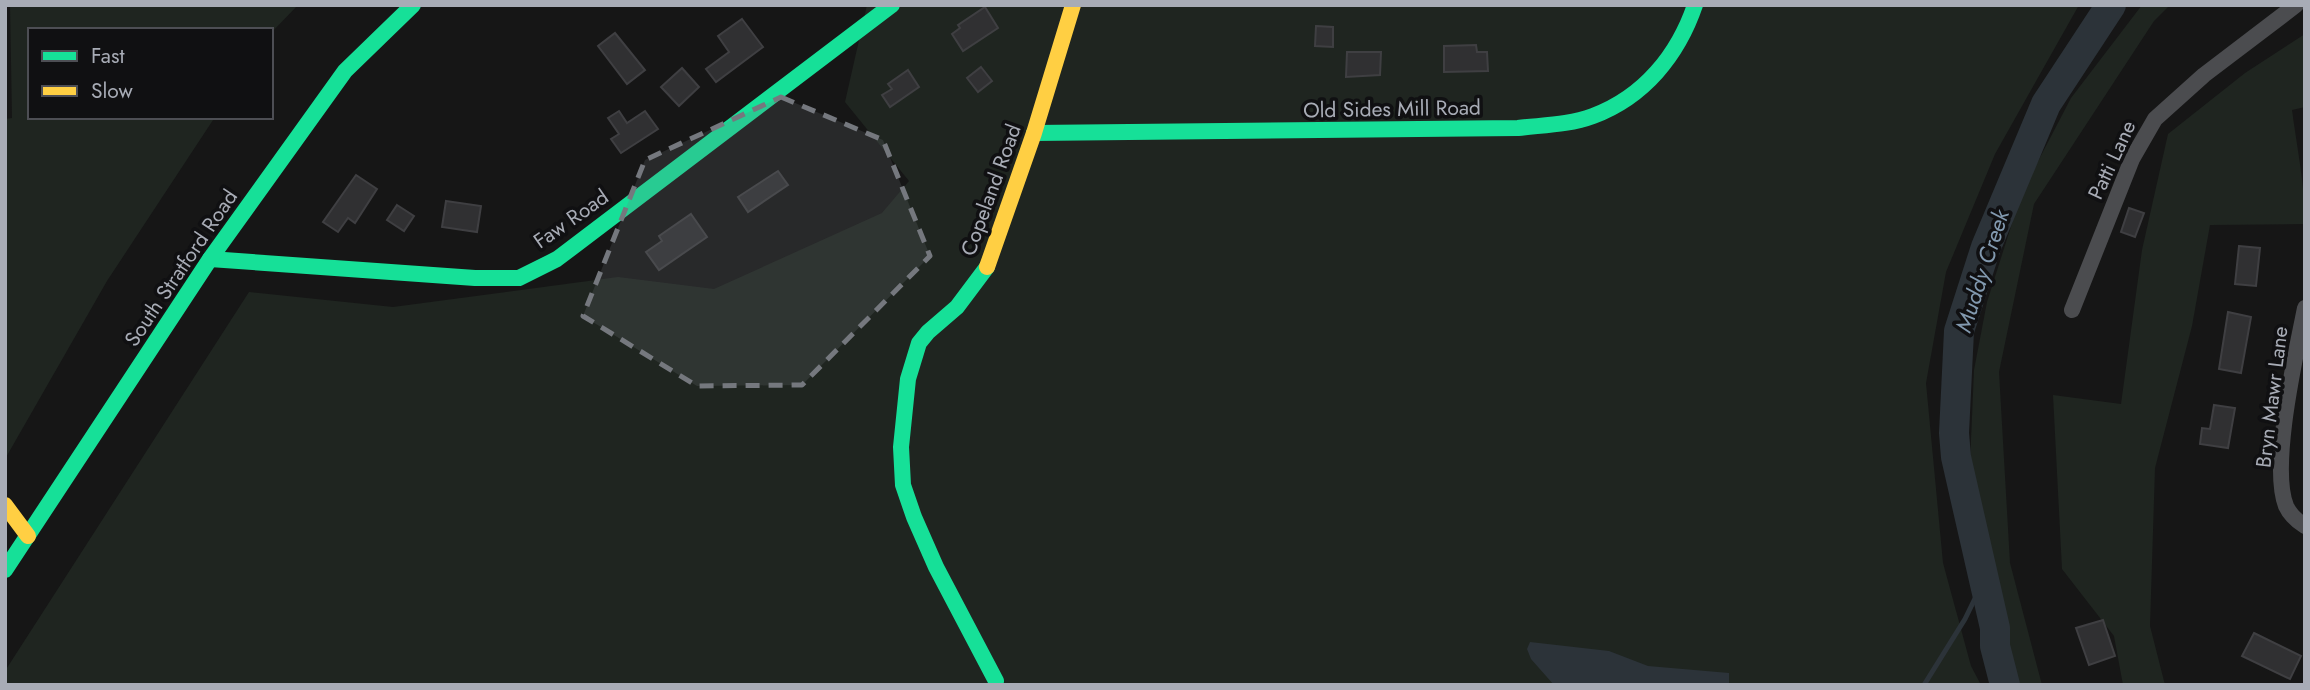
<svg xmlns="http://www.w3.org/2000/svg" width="2310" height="690" font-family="Jost,sans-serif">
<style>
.green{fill:#1f2520}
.water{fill:#2c3339}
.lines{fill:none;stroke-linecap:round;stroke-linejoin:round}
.stream{stroke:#2c3339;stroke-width:5}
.river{stroke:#2c3339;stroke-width:30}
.building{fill:#303032;stroke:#3f3f42;stroke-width:2}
.street{stroke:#4b4c4f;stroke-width:16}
.fast{stroke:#16e098;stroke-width:16}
.slow{stroke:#ffcf43;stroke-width:16}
.marked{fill:#75787e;fill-opacity:0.2;stroke:#75787e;stroke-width:5;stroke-dasharray:14 9;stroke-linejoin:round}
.labels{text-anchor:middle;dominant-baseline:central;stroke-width:7;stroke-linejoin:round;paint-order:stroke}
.street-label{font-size:21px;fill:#a8acb6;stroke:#101012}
.water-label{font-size:23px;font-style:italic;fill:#8299af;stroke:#101012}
</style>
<rect width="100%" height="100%" fill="#161616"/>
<g class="green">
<polygon points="10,5 298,5 271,33 271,30 30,30 30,117 215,117 107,281 5,459 5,119 12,118"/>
<polygon points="867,5 2079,5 1995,154 1946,272 1926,383 1943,563 1971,666 1981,685 5,685 5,671 249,292 393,307 618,277 714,289 882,213 909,181 845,102"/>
<polygon points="2142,5 2170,5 2154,21 2034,204 1999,372 2010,563 2042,685 2014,685 1970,463 1974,370 1987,302 2022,192 2071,98"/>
<path d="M2305,34V107L2292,110C2297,148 2305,185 2305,224L2210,225L2192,326L2155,468L2150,626L2165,685H2123L2114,636L2062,569L2053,395L2121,404L2142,250L2168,134L2245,73Z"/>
</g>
<polygon class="water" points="1530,642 1609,651 1648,666 1729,673 1729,685 1554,685 1531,659 1527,649"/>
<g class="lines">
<polyline class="stream" points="1924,685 1965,619 1983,582"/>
<polyline class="river" points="2005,685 1995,646 1995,628 1956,457 1954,433 1959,331 1986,247 2046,104 2111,5"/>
</g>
<g class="building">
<polygon points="985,7 998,28 963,51 952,34 960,28 958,25"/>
<polygon points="742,19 763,47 716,82 706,69 729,52 718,36"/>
<polygon points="1316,26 1333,27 1333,47 1315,46"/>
<polygon points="615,33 645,70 627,84 598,46"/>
<polygon points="1476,45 1477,52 1487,52 1488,71 1444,72 1444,46"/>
<polygon points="1347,52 1381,52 1380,75 1346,77"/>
<polygon points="981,67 992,81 978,92 967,78"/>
<polygon points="682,68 699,87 679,106 661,87"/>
<polygon points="908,70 919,87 890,107 882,95 892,89 888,84"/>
<polygon points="619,111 627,123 645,111 658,129 621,153 611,139 619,134 608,118"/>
<polygon points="778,171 788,185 748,212 738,197"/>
<polygon points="356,175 377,189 355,223 348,218 338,232 323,222"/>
<polygon points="446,201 481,206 477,232 442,227"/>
<polygon points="397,205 414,216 404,231 387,220"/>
<polygon points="2129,208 2144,213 2135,237 2121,232"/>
<polygon points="691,214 707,237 659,270 646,252 662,241 659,236"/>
<polygon points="2239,246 2260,248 2256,286 2235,284"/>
<polygon points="2228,312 2251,317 2241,373 2219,369"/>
<polygon points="2214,405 2235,408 2228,448 2200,444 2202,428 2210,429"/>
<polygon points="2103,620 2115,656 2089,665 2076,628"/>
<polygon points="2254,633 2301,656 2290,679 2242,656"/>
</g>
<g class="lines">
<g class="street">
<path d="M2305,308C2296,354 2270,465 2286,506C2290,515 2297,521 2305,526"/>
<polyline points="2072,310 2132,159 2155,119 2204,75 2296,5"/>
</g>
<g class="fast">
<path d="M1034,133L1518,128C1543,125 1569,125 1593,116C1644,97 1678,55 1695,5"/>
<polyline points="210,259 475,278 519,278 557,259 892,5"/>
<polyline points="987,267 957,307 928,332 919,343 908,379 901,447 903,485 914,517 936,567 996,681"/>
<polyline points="5,570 210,259 345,71 413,5"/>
</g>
<g class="slow">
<polyline points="987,267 1034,133 1073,5"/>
<polyline points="5,505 28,536"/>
</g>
</g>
<path class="marked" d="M781,97L883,140L930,256L802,385L697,386L583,316L645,160Z"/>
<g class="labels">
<g class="street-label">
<text transform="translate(1392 109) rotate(-1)">Old Sides Mill Road</text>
<text transform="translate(2112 160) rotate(-65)">Patti Lane</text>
<text transform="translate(991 190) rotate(-70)">Copeland Road</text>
<text transform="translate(571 219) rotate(-35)">Faw Road</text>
<text transform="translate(181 268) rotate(-56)">South Stratford Road</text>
<text transform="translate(2272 397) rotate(-83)">Bryn Mawr Lane</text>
</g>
<g class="water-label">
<text transform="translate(1982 271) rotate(-72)">Muddy Creek</text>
</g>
</g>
<rect width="2310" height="690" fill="none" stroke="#a8acb6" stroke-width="14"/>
<rect x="28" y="28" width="245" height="91" fill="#101012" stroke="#4d4e54" stroke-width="2"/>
<rect x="42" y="51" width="35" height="10" fill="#16e098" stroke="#4d4e54" stroke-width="2"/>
<text x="91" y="63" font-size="21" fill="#a8acb6">Fast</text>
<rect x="42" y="86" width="35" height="10" fill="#ffcf43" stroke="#4d4e54" stroke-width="2"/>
<text x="91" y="98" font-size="21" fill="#a8acb6">Slow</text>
</svg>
